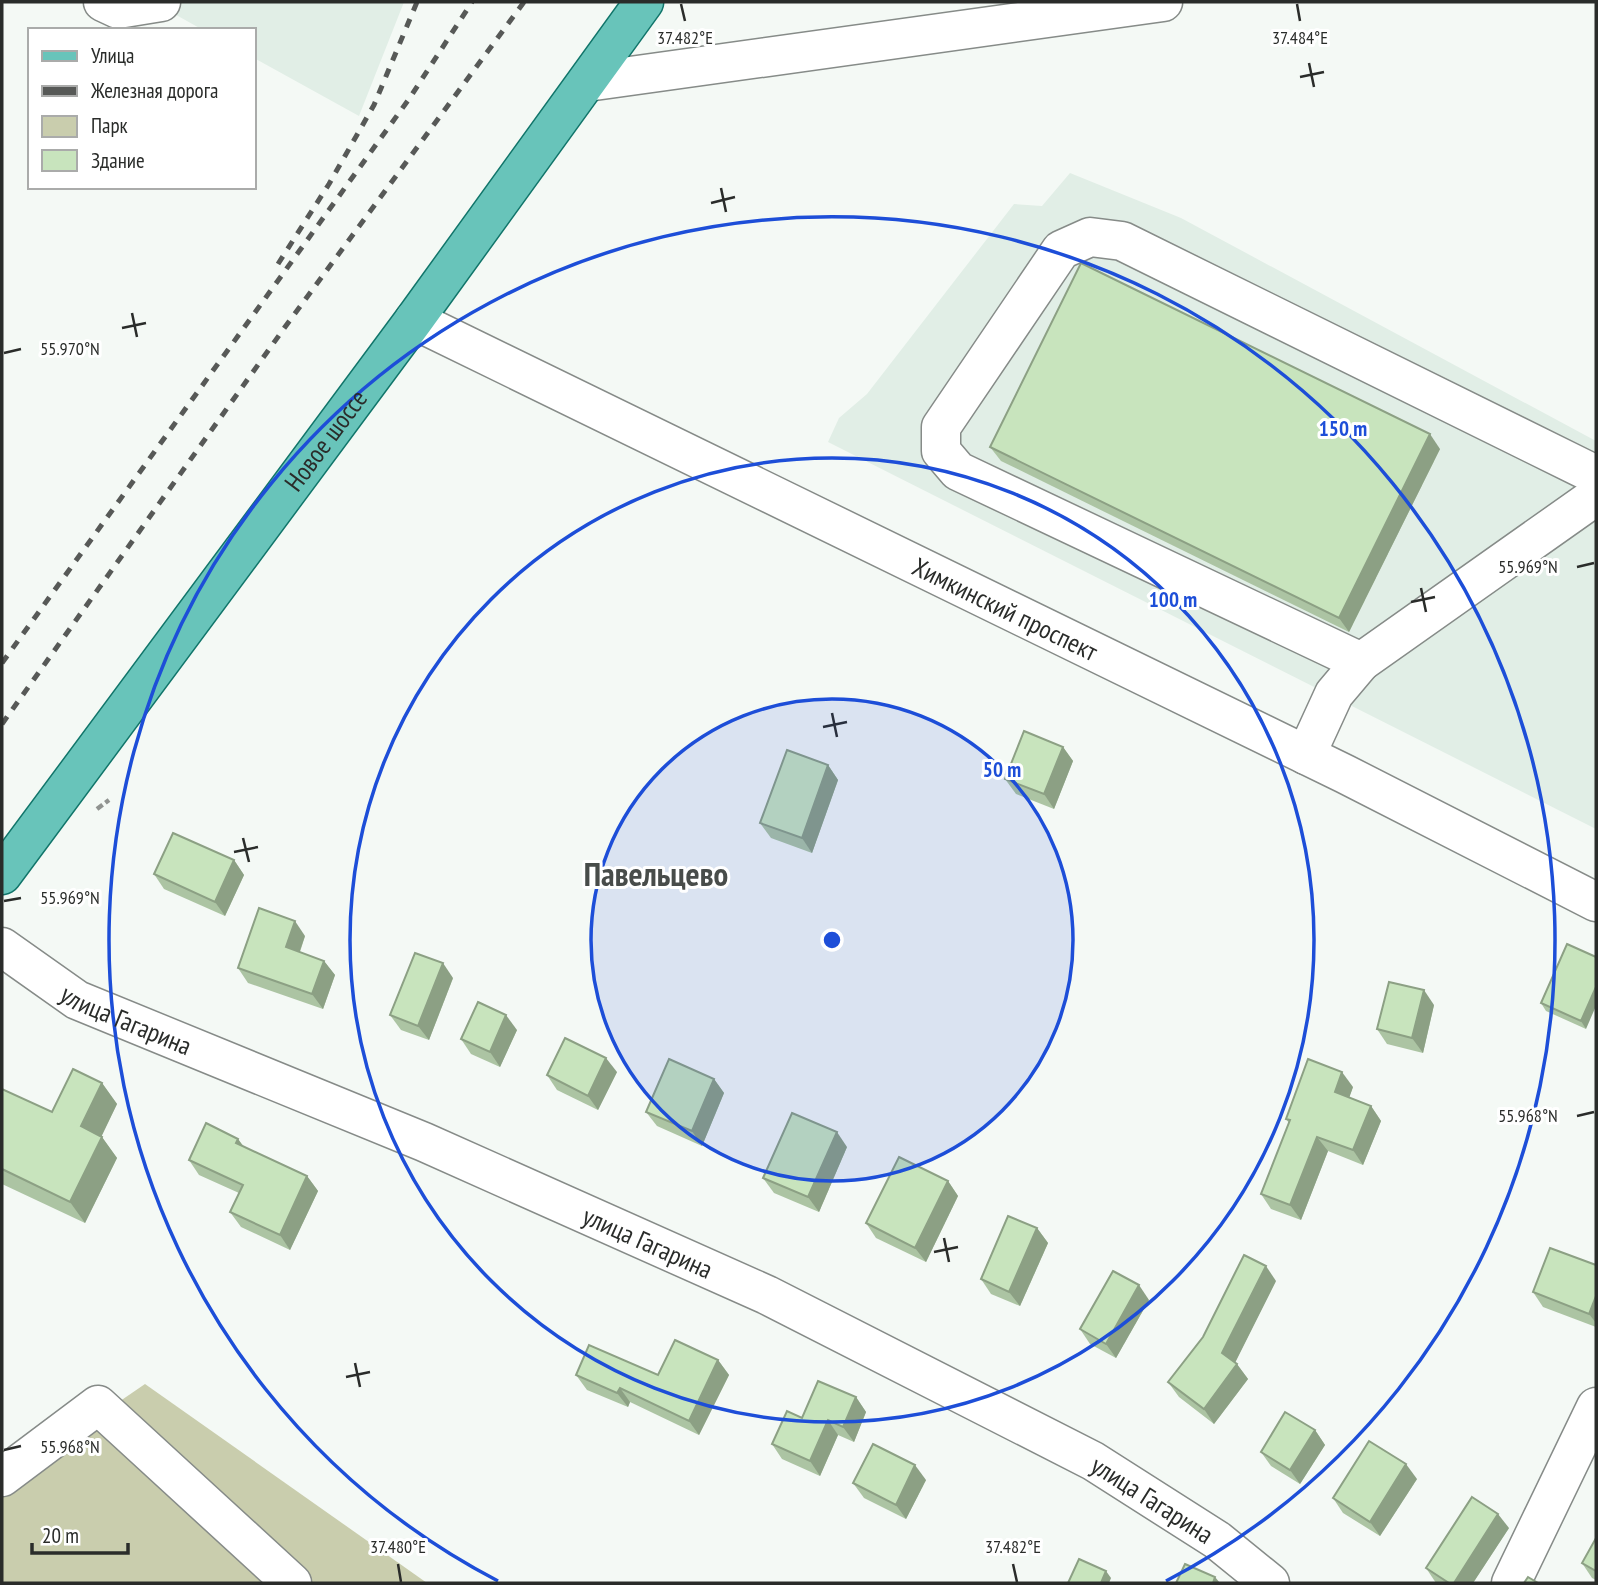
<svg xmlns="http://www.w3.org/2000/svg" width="1598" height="1585" font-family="'PT Sans Narrow',sans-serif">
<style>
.built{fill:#e1eee6}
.green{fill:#c9cdad}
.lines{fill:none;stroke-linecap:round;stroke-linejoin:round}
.minor-casing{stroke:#868b88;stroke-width:41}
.major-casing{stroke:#11756a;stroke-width:41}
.path{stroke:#909390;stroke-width:4.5;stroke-dasharray:7 3.5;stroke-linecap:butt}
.minor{stroke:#fff;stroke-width:38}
.major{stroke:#68c4ba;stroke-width:38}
.rail{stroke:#575957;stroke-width:5;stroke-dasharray:9 9;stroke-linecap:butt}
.wall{fill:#acc4a3}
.shaded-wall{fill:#8ca084}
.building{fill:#c8e4bd;stroke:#8ca084;stroke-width:2}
.ticks{fill:none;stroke:#2a2c2a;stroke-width:2.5}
.ring{fill:none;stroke:#1d4ed8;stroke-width:3.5}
.labels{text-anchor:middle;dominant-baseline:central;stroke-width:6;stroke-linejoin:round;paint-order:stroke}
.street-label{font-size:26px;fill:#2a2c2a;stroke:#fff}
.district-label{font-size:33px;font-weight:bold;fill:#484c4a;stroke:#fff}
.ticks-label{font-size:18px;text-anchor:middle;fill:#2a2c2a;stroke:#fff;stroke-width:6;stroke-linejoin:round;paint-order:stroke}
.centre{fill:#1d4ed8;stroke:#fff;stroke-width:3.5}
.ring-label{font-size:21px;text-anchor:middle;font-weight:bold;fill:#1d4ed8;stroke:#fff;stroke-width:6;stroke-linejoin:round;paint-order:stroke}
</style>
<rect width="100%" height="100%" fill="#f4f9f5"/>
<g class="built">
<polygon points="153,2 404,2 359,116 254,58 254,30 203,30"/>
<polygon points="1070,173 1181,218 1596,441 1596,829 828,442 839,418 867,394 1014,204 1042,206"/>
</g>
<polygon class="green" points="145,1384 427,1583 2,1583 2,1482"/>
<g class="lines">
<g class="minor-casing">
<g id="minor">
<polyline points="103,2 118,9 161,2"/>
<polyline points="587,82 1163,2"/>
<path id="s1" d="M414,320L1345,774L1596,902"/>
<polyline points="1361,662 1596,496"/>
<polyline points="1306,755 1334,694 1361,662 958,471 941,451 941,427 1061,250 1090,237 1122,241 1596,475"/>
<path id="s2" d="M2,947L77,1000L424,1142L767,1295L1093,1461L1217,1540L1270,1583"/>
<polyline points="2,1477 98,1405 292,1583"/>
<polyline points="1511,1583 1596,1407"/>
</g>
</g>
<g class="major-casing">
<g id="major">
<path id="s3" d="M2,875L414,320L644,2"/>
</g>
</g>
<polyline class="path" points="97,809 109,800"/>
<use href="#minor" class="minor"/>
<use href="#major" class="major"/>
<g class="rail">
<polyline points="278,264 329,184 374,105 417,2"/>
<polyline points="2,663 409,99 472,2"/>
<polyline points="2,724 285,327 524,2"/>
</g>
</g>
<g class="wall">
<polygon points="990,447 1440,449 1349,632 1001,461"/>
<polygon points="1063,747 1073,761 1054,809 1016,794 1005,779"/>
<polygon points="828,765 838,780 812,853 771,838 760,823"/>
<polygon points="234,860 244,875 225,916 164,889 154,874"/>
<polygon points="305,936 300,952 324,961 335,975 323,1009 248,983 238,968"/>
<polygon points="1567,944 1586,1029 1546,1011 1541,1003"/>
<polygon points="453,978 429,1040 401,1030 390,1015"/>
<polygon points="1434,1005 1423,1053 1387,1044 1377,1029"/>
<polygon points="517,1030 500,1067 471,1054 461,1039"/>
<polygon points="617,1072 598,1110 557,1090 547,1075"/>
<polygon points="714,1079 724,1093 702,1146 657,1126 646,1112"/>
<polygon points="102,1083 117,1104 101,1136 117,1158 85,1223 2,1184 2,1089 52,1112"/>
<polygon points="1353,1087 1349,1097 1371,1106 1381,1121 1363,1165 1328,1151 1301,1220 1271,1209 1261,1194 1289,1123 1286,1119"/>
<polygon points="238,1139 244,1147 307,1176 318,1191 290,1250 241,1227 230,1212 239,1193 199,1175 189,1160"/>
<polygon points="847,1147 819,1212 774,1193 763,1178"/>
<polygon points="948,1181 958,1196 926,1262 876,1238 866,1223"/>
<polygon points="1037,1228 1048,1243 1020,1306 991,1294 981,1279"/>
<polygon points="1596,1265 1596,1327 1543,1307 1533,1292"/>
<polygon points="1276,1281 1235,1362 1248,1379 1214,1424 1179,1397 1168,1382"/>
<polygon points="1149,1300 1116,1358 1090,1344 1080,1329"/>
<polygon points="718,1360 729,1375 699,1435 630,1402 628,1407 587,1390 576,1375 658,1375"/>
<polygon points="856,1397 866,1412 854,1442 838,1435 820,1476 782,1459 772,1444 802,1418"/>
<polygon points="1315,1430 1325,1445 1300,1484 1271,1466 1261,1452"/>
<polygon points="1417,1479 1380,1536 1343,1513 1333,1498"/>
<polygon points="926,1480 906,1519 864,1498 853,1483"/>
<polygon points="1509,1528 1473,1583 1436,1583 1426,1568"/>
<polygon points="1596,1538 1596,1580 1592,1578 1582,1563"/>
</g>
<g class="shaded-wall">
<polygon points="1430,434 1440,449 1349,632 1339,618"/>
<polygon points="1063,747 1073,761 1054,809 1044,794"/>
<polygon points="828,765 838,780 812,853 802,838"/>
<polygon points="234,860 244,875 225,916 215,902"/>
<polygon points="295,921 305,936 296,962 286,947"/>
<polygon points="324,961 335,975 323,1009 312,994"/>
<polygon points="443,963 453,978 429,1040 418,1026"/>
<polygon points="1596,987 1596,1006 1586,1029 1581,1021"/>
<polygon points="1424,990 1434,1005 1423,1053 1412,1038"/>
<polygon points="506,1015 517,1030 500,1067 490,1052"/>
<polygon points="606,1058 617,1072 598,1110 588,1096"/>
<polygon points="1342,1072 1353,1087 1346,1107 1335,1092"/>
<polygon points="714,1079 724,1093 702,1146 692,1131"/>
<polygon points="102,1083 117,1104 96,1148 81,1126"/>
<polygon points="1371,1106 1381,1121 1363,1165 1353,1150"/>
<polygon points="837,1132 847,1147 819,1212 808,1197"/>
<polygon points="102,1137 117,1158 85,1223 70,1202"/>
<polygon points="1317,1137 1328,1151 1301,1220 1290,1205"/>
<polygon points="238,1139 248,1153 236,1143"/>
<polygon points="307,1176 318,1191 290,1250 280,1235"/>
<polygon points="948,1181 958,1196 926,1262 915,1248"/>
<polygon points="1037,1228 1048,1243 1020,1306 1009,1292"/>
<polygon points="1266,1266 1276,1281 1233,1367 1222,1353"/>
<polygon points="1139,1285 1149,1300 1116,1358 1106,1344"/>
<polygon points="1596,1296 1596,1323 1589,1314"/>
<polygon points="718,1360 729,1375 699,1435 689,1421"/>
<polygon points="1237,1364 1248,1379 1214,1424 1204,1409"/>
<polygon points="620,1388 630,1402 628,1407 617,1393"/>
<polygon points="856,1397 866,1412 854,1442 843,1427"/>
<polygon points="828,1420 838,1435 820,1476 810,1461"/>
<polygon points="1315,1430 1325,1445 1300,1484 1290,1470"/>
<polygon points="1406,1464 1417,1479 1380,1536 1370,1522"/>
<polygon points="915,1465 926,1480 906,1519 896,1505"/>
<polygon points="1498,1514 1509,1528 1473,1583 1454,1583"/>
<polygon points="1106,1571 1111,1578 1109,1583 1101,1583"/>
<polygon points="1215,1577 1220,1583 1213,1583"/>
</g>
<g class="building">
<polygon points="1081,263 1430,434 1339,618 990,447"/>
<polygon points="1024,731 1063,747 1044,794 1005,779"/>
<polygon points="787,750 828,765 802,838 760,823"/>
<polygon points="173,833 234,860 215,902 154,874"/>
<polygon points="259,908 295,921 286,947 324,961 312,994 238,968"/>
<polygon points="1567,944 1596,957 1596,987 1581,1021 1541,1003"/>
<polygon points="415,953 443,963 418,1026 390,1015"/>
<polygon points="1389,982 1424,990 1412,1038 1377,1029"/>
<polygon points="478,1002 506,1015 490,1052 461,1039"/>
<polygon points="565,1038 606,1058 588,1096 547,1075"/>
<polygon points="669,1059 714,1079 692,1131 646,1112"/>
<polygon points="1308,1059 1342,1072 1335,1092 1371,1106 1353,1150 1317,1137 1290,1205 1261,1194 1290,1120 1286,1119"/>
<polygon points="73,1069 102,1083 81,1126 102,1137 70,1202 2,1169 2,1089 52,1112"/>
<polygon points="792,1113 837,1132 808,1197 763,1178"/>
<polygon points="206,1123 238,1139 236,1143 307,1176 280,1235 230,1212 243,1185 189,1160"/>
<polygon points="899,1157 948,1181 915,1248 866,1223"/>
<polygon points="1008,1216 1037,1228 1009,1292 981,1279"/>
<polygon points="1550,1248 1596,1265 1596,1296 1589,1314 1533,1292"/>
<polygon points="1244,1255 1266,1266 1222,1353 1237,1364 1204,1409 1168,1382 1203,1337"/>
<polygon points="1113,1271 1139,1285 1106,1344 1080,1329"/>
<polygon points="675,1340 718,1360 689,1421 620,1388 617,1393 576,1375 589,1345 658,1375"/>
<polygon points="818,1381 856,1397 843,1427 828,1420 810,1461 772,1444 787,1411 802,1418"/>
<polygon points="1285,1412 1315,1430 1290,1470 1261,1452"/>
<polygon points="1369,1441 1406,1464 1370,1522 1333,1498"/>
<polygon points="873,1444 915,1465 896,1505 853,1483"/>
<polygon points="1472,1497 1498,1514 1454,1583 1449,1583 1426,1568"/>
<polygon points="1596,1538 1596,1571 1582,1563"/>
<polygon points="1079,1559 1106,1571 1101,1583 1068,1583"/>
<polygon points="1185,1564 1215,1577 1213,1583 1176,1583"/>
<polygon points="1528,1577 1538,1583 1524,1583"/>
</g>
<path class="ticks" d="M681,4L685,21M1297,4L1300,21M1309,63L1314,87M1300,77L1324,72M721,188L726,212M711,203L735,197M132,313L137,337M122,328L146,323M4,353L21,349M1577,567L1594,563M1421,588L1426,612M1411,602L1435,597M832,713L837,737M823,727L847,722M243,838L249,862M234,852L258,847M4,901L21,898M1577,1116L1594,1112M944,1238L949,1262M934,1252L958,1247M355,1363L360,1387M346,1377L370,1372M4,1450L21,1446M398,1564L401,1582M1013,1564L1017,1582"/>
<circle cx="832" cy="940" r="241" fill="#1d4ed8" fill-opacity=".12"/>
<g class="ring">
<circle cx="832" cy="940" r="241"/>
<circle cx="832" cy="940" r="482"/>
<path d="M498 1581A723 723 0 1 1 1166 1581"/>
</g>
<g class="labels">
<g class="street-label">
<text stroke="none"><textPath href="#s3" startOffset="542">Новое шоссе</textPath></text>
<text stroke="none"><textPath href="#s1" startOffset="658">Химкинский проспект</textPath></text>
<text stroke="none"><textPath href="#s2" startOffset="145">улица Гагарина</textPath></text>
<text stroke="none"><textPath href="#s2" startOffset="712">улица Гагарина</textPath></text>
<text stroke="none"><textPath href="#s2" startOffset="1279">улица Гагарина</textPath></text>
</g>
<g class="district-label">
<text x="656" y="873">Павельцево</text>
</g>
</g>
<g class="ticks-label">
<text x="685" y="44">37.482°E</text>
<text x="1300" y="44">37.484°E</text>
<text x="70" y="355">55.970°N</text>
<text x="1528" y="573">55.969°N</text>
<text x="70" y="904">55.969°N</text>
<text x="1528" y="1122">55.968°N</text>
<text x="70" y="1453">55.968°N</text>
<text x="398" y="1553">37.480°E</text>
<text x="1013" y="1553">37.482°E</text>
</g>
<circle cx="832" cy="940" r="10" class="centre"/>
<g class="ring-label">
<text x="1343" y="436">150 m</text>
<text x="1173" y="607">100 m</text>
<text x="1002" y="777">50 m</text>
</g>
<rect width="1598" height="1585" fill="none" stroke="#2a2c2a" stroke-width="7"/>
<rect x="28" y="28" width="228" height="161" fill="#ffffff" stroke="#aaabaa" stroke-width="2"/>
<rect x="42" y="51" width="35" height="10" fill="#68c4ba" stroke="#aaabaa" stroke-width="2"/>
<text x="91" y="63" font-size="21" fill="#2a2c2a">Улица</text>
<rect x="42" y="86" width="35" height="10" fill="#575957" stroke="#aaabaa" stroke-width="2"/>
<text x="91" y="98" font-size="21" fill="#2a2c2a">Железная дорога</text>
<rect x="42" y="116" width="35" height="21" fill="#c9cdad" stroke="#aaabaa" stroke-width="2"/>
<text x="91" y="133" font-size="21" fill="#2a2c2a">Парк</text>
<rect x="42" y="150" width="35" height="21" fill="#c8e4bd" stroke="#aaabaa" stroke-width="2"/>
<text x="91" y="168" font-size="21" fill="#2a2c2a">Здание</text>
<path d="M32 1543v10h96v-10" fill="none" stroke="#2a2c2a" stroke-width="3.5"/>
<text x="42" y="1543" font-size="21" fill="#2a2c2a" stroke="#ffffff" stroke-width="5" paint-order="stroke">20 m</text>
</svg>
